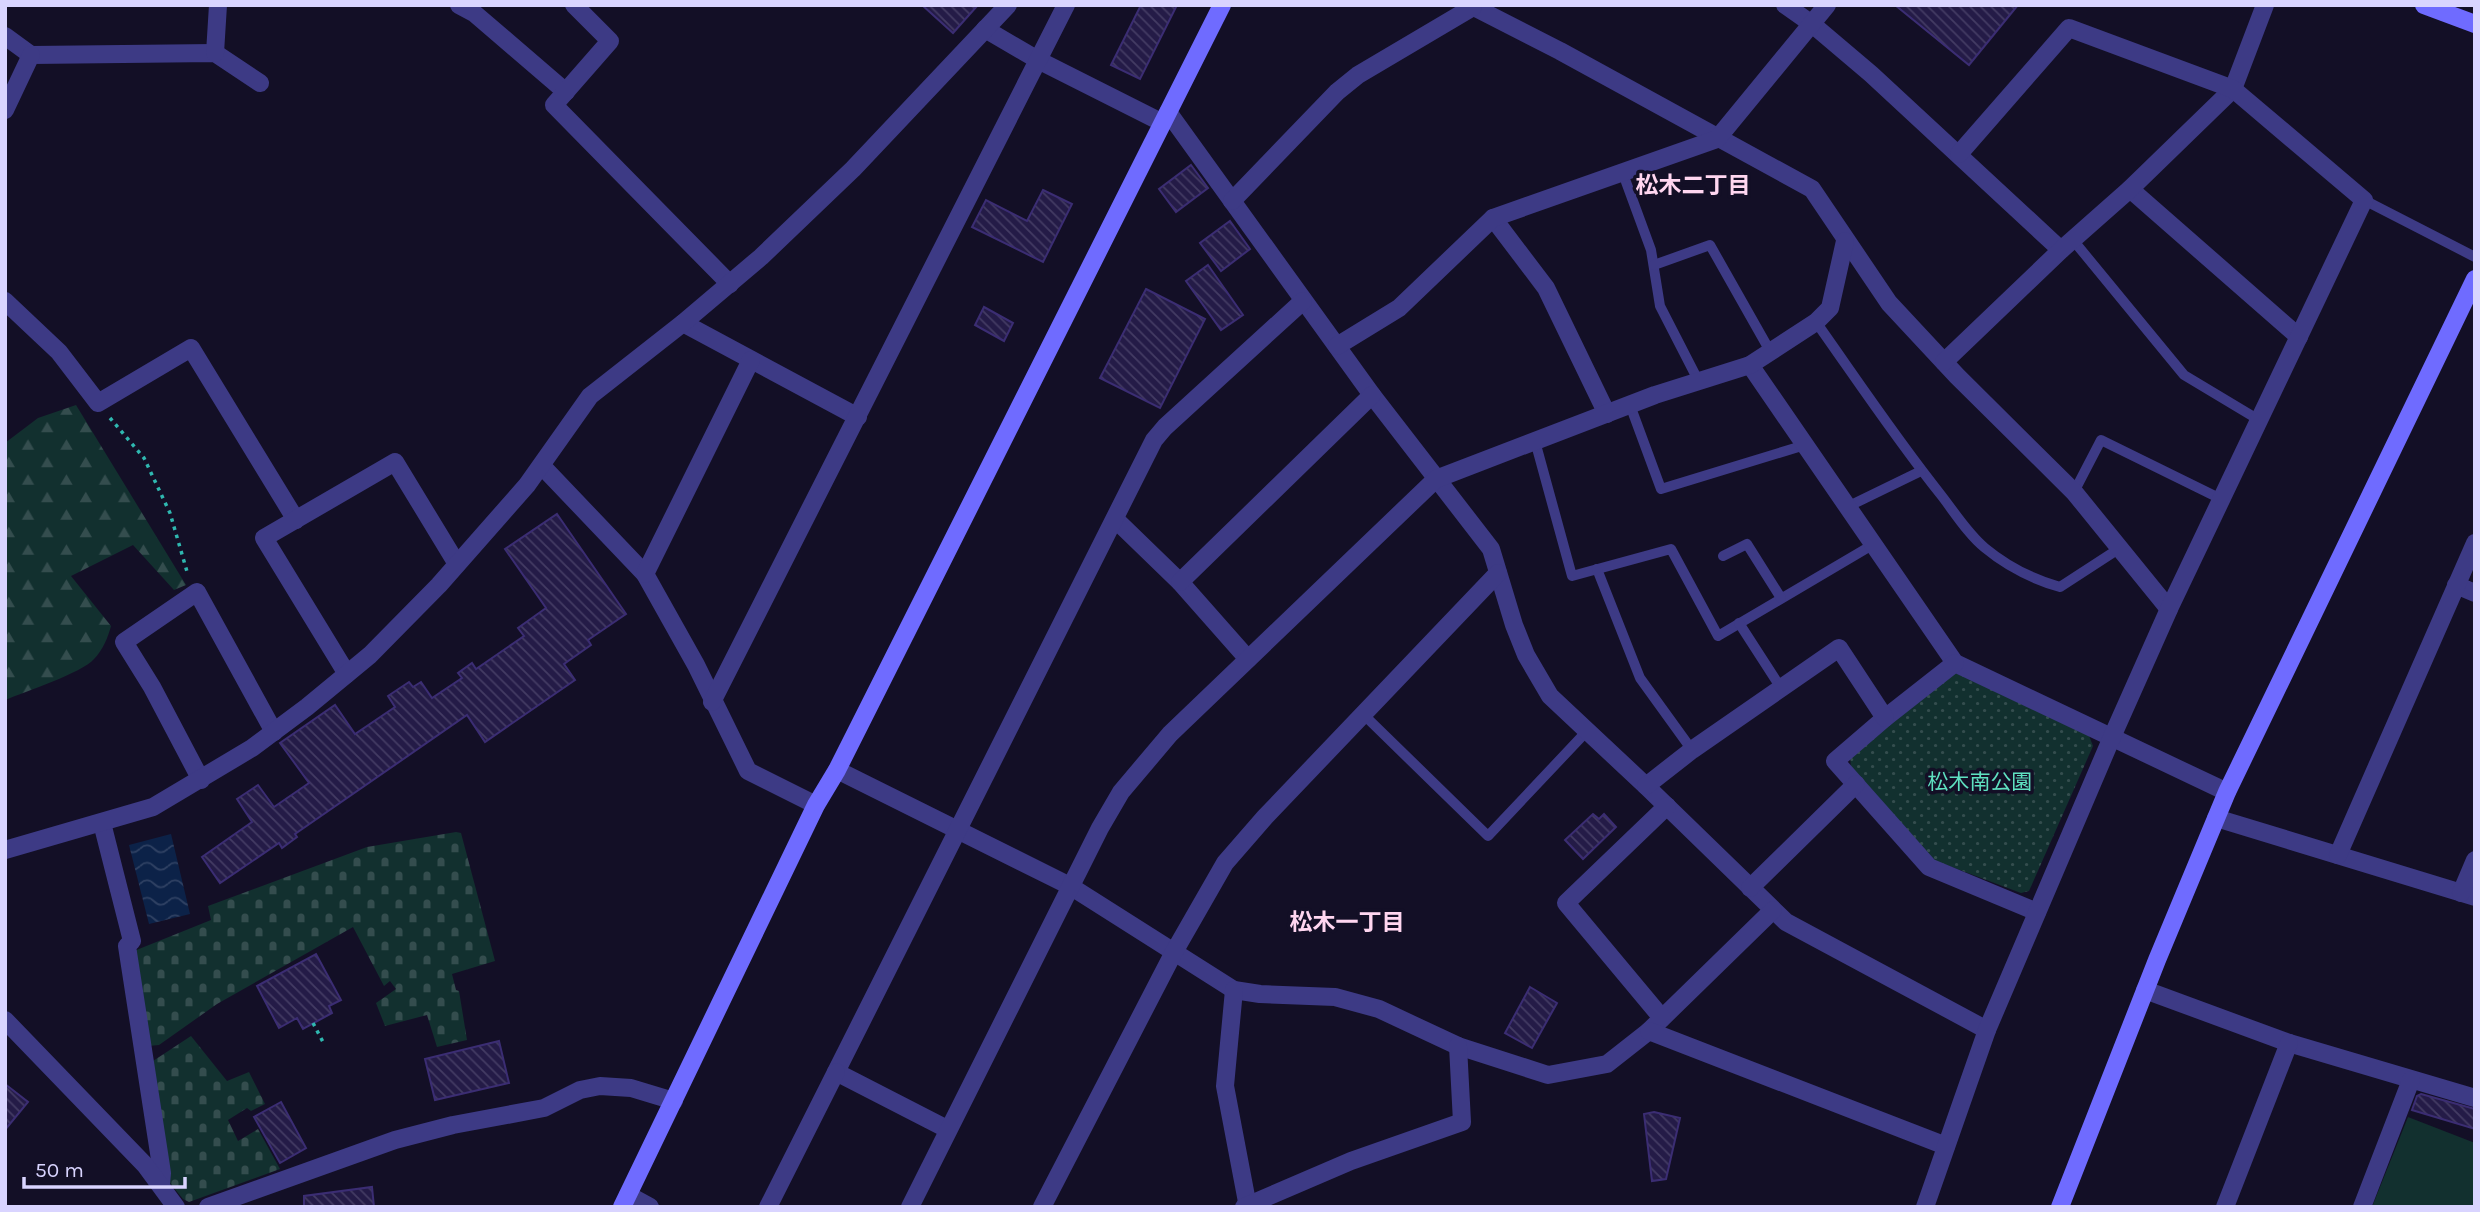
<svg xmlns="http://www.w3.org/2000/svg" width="2480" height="1212" font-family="Karla,'Noto Sans JP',sans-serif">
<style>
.green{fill:#12302f}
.forest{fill:url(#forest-firs)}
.cemetery{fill:url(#cemetery-stones)}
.park{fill:url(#park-dots)}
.water{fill:url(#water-waves)}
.building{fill:url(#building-back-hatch);stroke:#3b2d73;stroke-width:2}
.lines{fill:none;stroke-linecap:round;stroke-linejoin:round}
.path{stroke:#2fb8b0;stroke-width:3.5;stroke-dasharray:3.5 5;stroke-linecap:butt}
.lane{stroke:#3d3a85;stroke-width:10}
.street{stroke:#3d3a85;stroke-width:18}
.secondary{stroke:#6f6bff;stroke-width:18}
.labels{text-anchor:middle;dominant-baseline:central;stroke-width:7;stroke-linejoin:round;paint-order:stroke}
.park-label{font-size:21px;fill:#5fe0c0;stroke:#130f26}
.neighbourhood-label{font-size:23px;font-weight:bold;fill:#ffd6f0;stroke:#130f26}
</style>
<defs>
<pattern id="forest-firs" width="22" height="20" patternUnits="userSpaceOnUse" patternTransform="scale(1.75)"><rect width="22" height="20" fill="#12302f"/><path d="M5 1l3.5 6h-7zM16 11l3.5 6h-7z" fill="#344d4e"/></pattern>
<pattern id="cemetery-stones" width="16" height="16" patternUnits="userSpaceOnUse" patternTransform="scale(1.75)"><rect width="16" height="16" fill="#12302f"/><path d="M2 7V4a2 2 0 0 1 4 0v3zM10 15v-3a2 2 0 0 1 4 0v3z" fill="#344d4e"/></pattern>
<pattern id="park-dots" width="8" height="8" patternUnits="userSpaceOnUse" patternTransform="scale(1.75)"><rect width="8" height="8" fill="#12302f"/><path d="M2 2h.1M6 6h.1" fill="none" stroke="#344d4e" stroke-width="1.8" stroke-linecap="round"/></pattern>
<pattern id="water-waves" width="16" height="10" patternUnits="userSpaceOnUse" patternTransform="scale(1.75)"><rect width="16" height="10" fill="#0c2248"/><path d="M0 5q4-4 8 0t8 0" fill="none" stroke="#2f4163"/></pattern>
<pattern id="building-back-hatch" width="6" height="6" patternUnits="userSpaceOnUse" patternTransform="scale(1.75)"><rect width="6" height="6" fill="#241b47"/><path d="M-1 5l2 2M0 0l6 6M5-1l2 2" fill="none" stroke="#433b63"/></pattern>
</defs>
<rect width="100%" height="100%" fill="#130f26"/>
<polygon class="green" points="2408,1117 2475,1143 2475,1207 2372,1207"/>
<path class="forest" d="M76,405L186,585L174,590L133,545L71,576L111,626C108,637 103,650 94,659C82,673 24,692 5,700V443L38,418Z"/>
<g class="cemetery">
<polygon points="456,832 461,833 495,961 452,974 456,990 459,991 467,1040 437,1047 427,1015 385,1026 376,1003 396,989 390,981 384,986 353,927 217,1004 159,1045 148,1046 134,951 211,920 208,906 367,847"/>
<polygon points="191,1036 227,1081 249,1072 265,1104 251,1111 247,1108 228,1120 238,1141 258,1129 280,1169 189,1202 183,1199 170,1183 150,1063"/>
</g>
<g class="park">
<polygon points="1951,673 1960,673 2088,733 2093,746 2029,891 2021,893 1928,858 1851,768 1850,755"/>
<polygon points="582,1205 581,1207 425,1207"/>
</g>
<polygon class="water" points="171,834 190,914 149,924 129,845"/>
<g class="building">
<polygon points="922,5 978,5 953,33"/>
<polygon points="1141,5 1177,5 1140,79 1111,65"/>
<polygon points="1895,5 2018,5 1969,65"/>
<polygon points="1191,165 1208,188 1176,212 1159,189"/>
<polygon points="1043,190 1072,204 1043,262 972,227 986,200 1027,221"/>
<polygon points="1230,221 1250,249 1221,271 1200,243"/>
<polygon points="1208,265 1243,315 1221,330 1186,281"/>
<polygon points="1146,289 1205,319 1160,408 1100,378"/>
<polygon points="984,307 1013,323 1004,341 975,325"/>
<polygon points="557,514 626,614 588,640 591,645 564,664 575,680 485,742 467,715 295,834 297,837 282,848 279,843 220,883 202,857 252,822 237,799 258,785 274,807 309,783 280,743 335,705 355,734 395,707 388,696 409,682 413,687 421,682 432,698 462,678 458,673 472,663 476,669 524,636 518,628 546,608 505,549"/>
<polygon points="1593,814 1599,819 1604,814 1616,827 1583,859 1565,840"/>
<polygon points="316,954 341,1000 329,1006 332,1013 303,1029 297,1018 279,1028 257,986"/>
<polygon points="1530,987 1557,1003 1532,1048 1505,1033"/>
<polygon points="499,1041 509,1083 435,1100 425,1059"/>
<polygon points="5,1084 28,1102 5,1130"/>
<polygon points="2421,1094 2475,1109 2475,1129 2412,1110 2417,1096"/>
<polygon points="281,1102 306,1148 280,1163 254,1117"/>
<polygon points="1654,1112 1680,1118 1666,1179 1652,1181 1644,1114"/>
<polygon points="372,1187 374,1207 304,1207 304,1196"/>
</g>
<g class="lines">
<g class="path">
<polyline points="110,418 144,458 170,513 188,575"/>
<polyline points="313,1023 323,1042"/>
</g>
<g class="lane">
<polyline points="1622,171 1651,250 1660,306 1698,380"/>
<polyline points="2364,200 2475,257"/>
<polyline points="2073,240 2184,375 2259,420"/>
<polyline points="1654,265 1710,245 1770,351"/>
<path d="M1816,322C1857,380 1897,440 1941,495C1955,513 1968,534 1985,548C2008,567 2032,579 2060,587L2120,548"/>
<polyline points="1630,405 1661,489 1805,445"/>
<polyline points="1535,441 1572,576 1671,549 1718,636 1874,544"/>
<polyline points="2074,492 2101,440 2221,499"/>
<polyline points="1847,507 1921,471"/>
<polyline points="1723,556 1747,544 1781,598"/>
<polyline points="1597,569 1640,678 1692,750"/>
<polyline points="1739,623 1781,688"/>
<polyline points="1364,715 1488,836 1587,731"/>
</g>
<g class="street">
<polyline points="459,5 474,13 566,92"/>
<polyline points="574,5 610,41 554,105 730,284"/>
<polyline points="1470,5 1560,51 1812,189 1889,303 1957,376 2074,492 2169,609"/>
<polyline points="1785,5 1812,24 1871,74 2061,250"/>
<polyline points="985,29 1038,60 1163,123"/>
<polyline points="5,36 31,55 215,53 260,83"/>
<polyline points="215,53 218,5"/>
<polyline points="5,110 31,55"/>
<polyline points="1168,112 1372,395 1491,549 1514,625 1526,655 1550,696 1646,786 1786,922 1987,1030"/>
<polyline points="2130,189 2299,337"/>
<polyline points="1232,201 1337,92 1358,75 1473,7"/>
<polyline points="1493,218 1546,288 1607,414"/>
<polyline points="5,301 59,352 98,403 191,348 296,520"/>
<polyline points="683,323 858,417"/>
<polyline points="1337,346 1399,308 1493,218 1717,139 1827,5"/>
<polyline points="1944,362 2061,250 2130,189 2233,89 2265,5"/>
<polyline points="1750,365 1955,663 2227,792"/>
<polyline points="542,466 645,574 696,665 748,771 816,805"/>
<polyline points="1115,519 1180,582 1248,659"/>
<polyline points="645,574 751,360"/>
<polyline points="1180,582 1372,395"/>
<polyline points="2456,585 2475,593"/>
<polyline points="1955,663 1885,718 1835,761 1929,867 2037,912"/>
<polyline points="347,674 264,538 395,462 457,564"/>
<polyline points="712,702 1066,5"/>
<polyline points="837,770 1070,886 1234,990 1260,994 1335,997 1379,1009 1458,1046 1548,1075 1607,1064 1649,1031 1773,910"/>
<polyline points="201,780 152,687 124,642 197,592 274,732"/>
<polyline points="1646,786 1692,750 1839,648 1885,718"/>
<polyline points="2216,818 2475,897"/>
<polyline points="102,823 132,941 127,946 159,1153 162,1173 161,1184"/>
<polyline points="5,850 153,807 252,748 307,707 370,655 439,585 527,485 590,396 683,323 761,257 853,169 1008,5"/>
<polyline points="2338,855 2475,543"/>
<polyline points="1750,888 1856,784"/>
<polyline points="2461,893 2475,860"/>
<polyline points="1234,990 1225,1086 1248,1207"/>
<polyline points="2145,990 2289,1043 2475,1098"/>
<polyline points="1662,1018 1566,903 1667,806"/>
<polyline points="5,1020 145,1165 176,1207"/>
<polyline points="1649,1031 1946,1146"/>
<polyline points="947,1129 836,1072 1154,440 1165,427 1303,301"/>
<polyline points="628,1195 650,1207"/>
<polyline points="208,1207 395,1140 453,1125 544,1108 580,1090 600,1086 631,1088 674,1101"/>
<polyline points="768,1207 836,1072"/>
<polyline points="910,1207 1100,828 1121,792 1170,734 1436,479 1655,395 1750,365 1816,322 1830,308 1845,241"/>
<polyline points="1042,1207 1174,952 1225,863 1265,817 1498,573"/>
<polyline points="1244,1207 1351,1161 1462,1122 1458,1046"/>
<polyline points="1925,1207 1987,1030 2112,737 2169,609 2364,200 2233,89 2069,28 1959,154"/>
<polyline points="2225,1207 2289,1043"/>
<polyline points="2362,1207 2411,1080"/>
</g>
<g class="secondary">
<polyline points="2424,5 2475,24"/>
<polyline points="622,1207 816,805 837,770 1222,5"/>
<polyline points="2060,1207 2157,960 2227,792 2475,279"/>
</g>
</g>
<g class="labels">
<g class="park-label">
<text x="1980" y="782">松木南公園</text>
</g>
<g class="neighbourhood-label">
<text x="1693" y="185">松木二丁目</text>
<text x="1347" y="922">松木一丁目</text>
</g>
</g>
<rect width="2480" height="1212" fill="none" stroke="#d9d4ff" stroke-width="14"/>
<path d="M24 1177v10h161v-10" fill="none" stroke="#d9d4ff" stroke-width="3.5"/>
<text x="35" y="1177" font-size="21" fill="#d9d4ff" stroke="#130f26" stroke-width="5" paint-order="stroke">50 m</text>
</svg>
